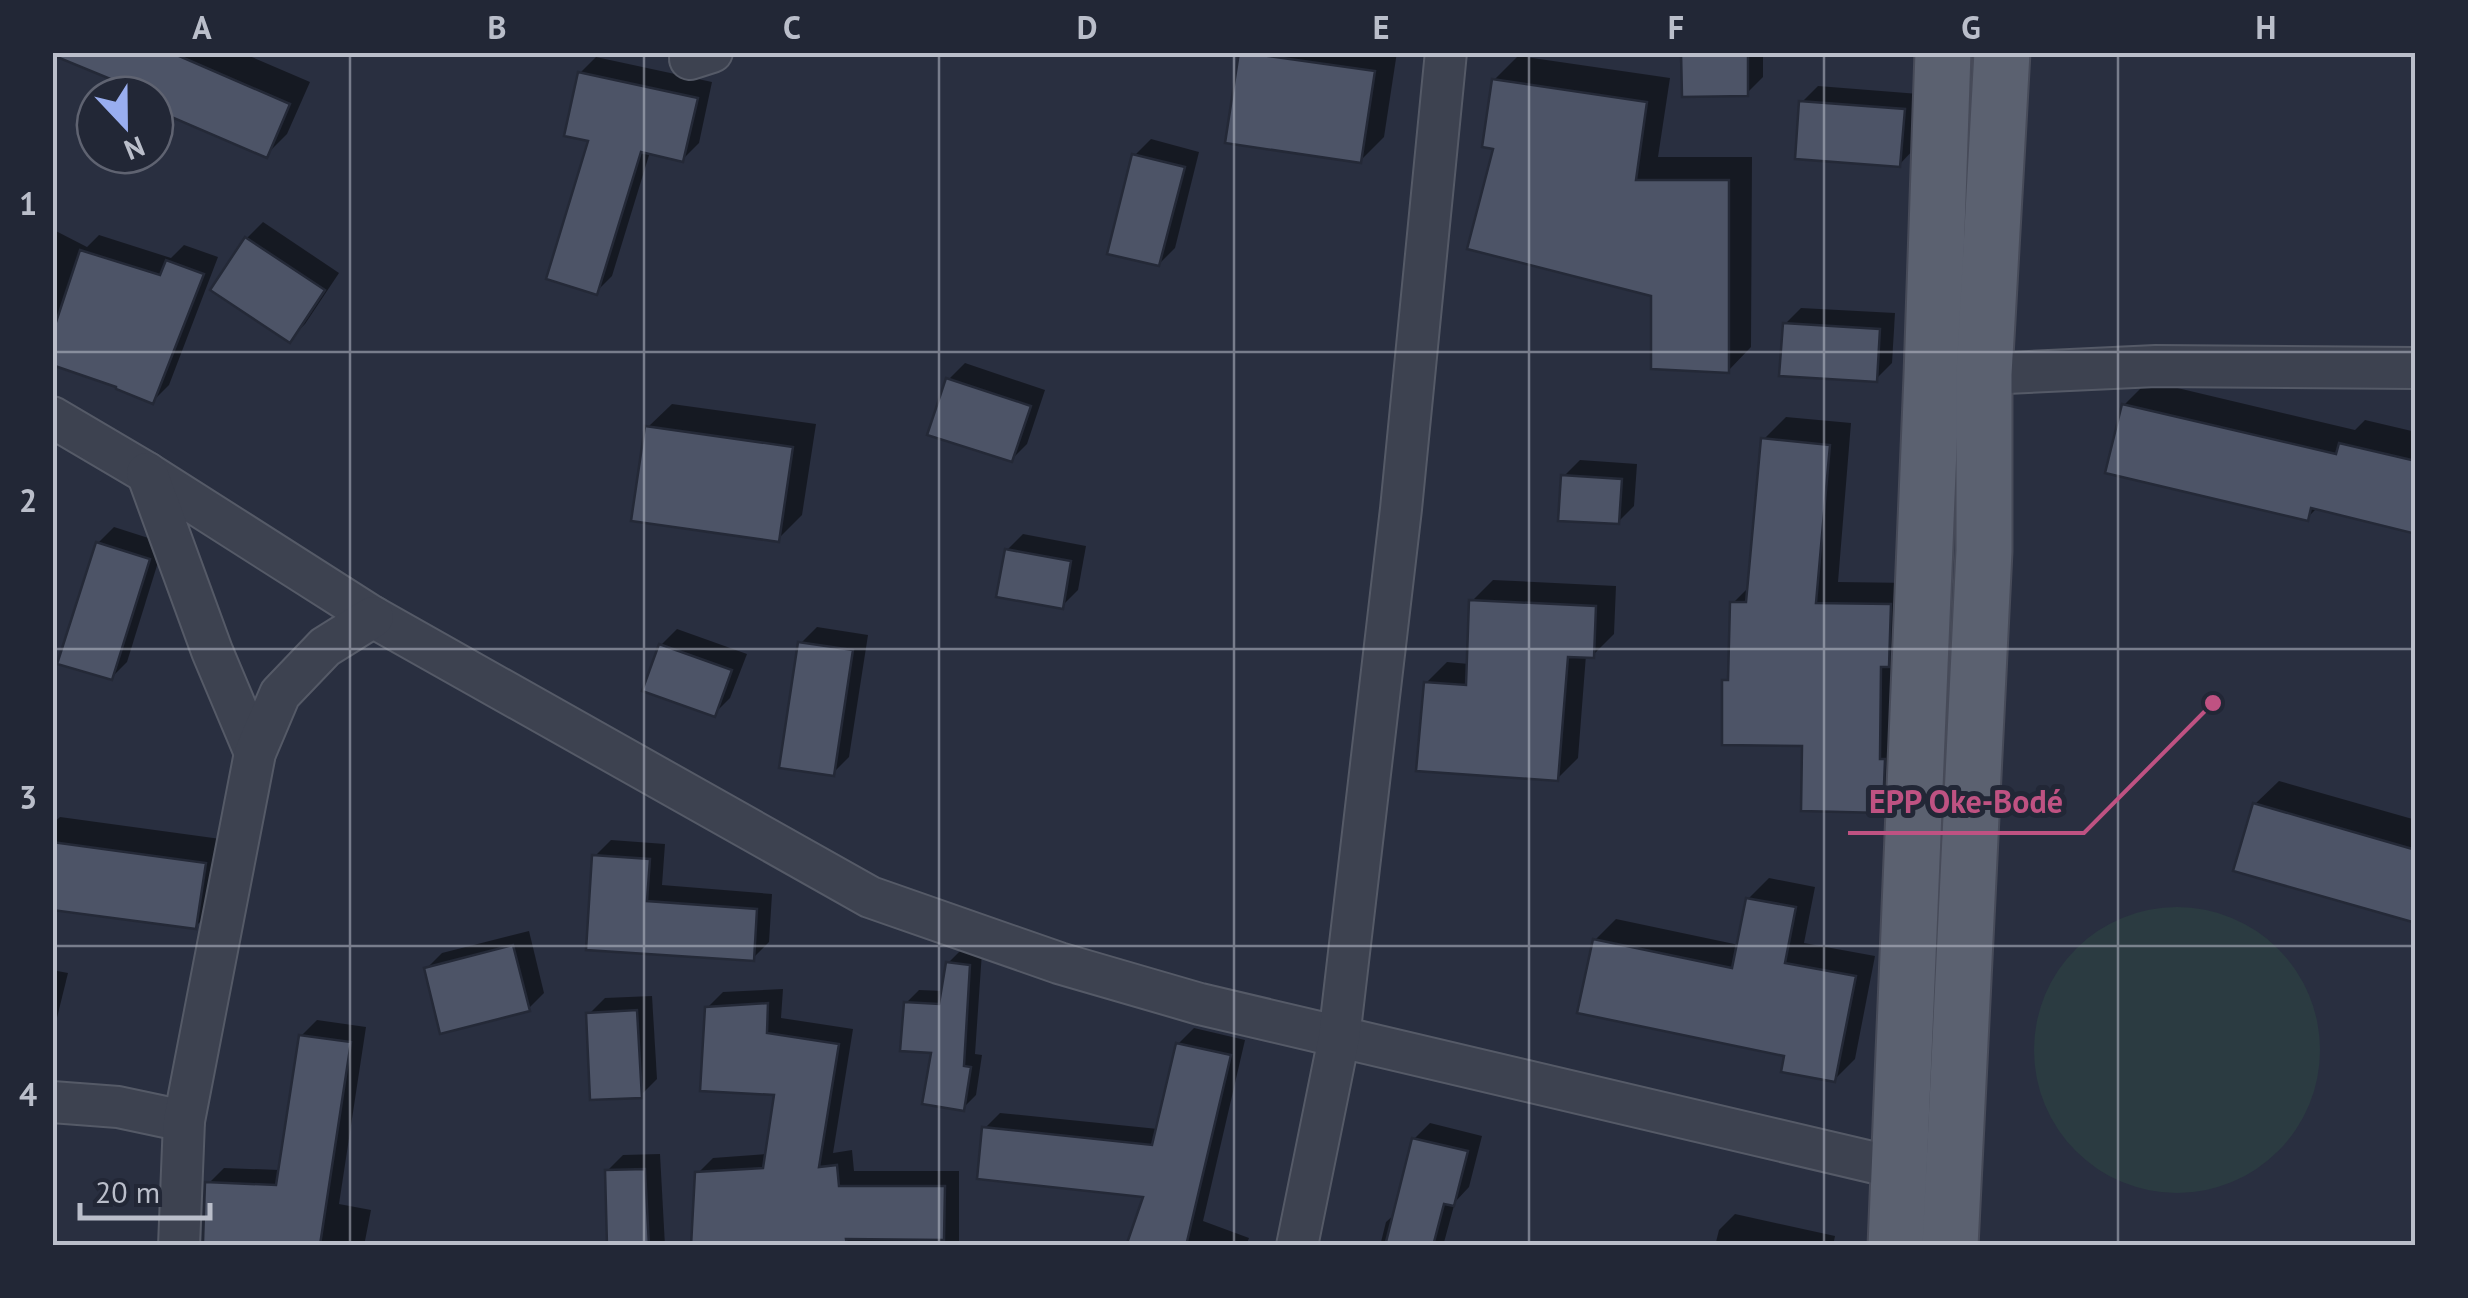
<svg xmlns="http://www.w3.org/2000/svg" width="2468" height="1298" font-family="'PT Sans',sans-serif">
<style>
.grass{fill:#2b3b41}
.shadow{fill:#0007}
.building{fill:#4d5467;stroke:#242937;stroke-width:2.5}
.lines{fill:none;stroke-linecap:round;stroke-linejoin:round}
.street-casing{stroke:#555a67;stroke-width:44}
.primary-casing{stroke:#474b59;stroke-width:59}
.street{stroke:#3d4250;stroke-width:40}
.primary{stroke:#5b6170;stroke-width:55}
.grid{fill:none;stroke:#babeca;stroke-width:2.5;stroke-opacity:0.55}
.leader{fill:none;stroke:#bf5282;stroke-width:4}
.callout-dot{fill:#bf5282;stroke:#222736;stroke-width:4}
.callout-label{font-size:32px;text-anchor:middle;font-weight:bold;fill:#bf5282;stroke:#222736;stroke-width:10;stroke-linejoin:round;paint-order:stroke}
.neatline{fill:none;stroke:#babeca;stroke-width:4}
.grid-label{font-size:32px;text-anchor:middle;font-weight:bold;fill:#babeca}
</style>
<rect width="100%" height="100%" fill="#292f40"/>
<circle class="grass" cx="2177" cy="1050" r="143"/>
<g class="shadow">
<polygon points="54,52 240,52 310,82 287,134 266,155 155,108 155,95 125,95 129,84"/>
<polygon points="1241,52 1397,52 1384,137 1360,161"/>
<polygon points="1684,52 1763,52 1763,77 1747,93"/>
<polygon points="1518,56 1670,78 1658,157 1752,157 1751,347 1728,371 1654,294 1496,147 1494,80"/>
<polygon points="596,57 712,82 699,143 683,159 650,152 612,276 596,292 592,139 580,73"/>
<polygon points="1818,86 1919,94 1915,148 1899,165 1802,102"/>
<polygon points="1151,139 1199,152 1175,248 1159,264 1135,155"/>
<polygon points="263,222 339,273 305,324 289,340 213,289 247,238"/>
<polygon points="52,229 87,247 99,235 171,258 184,245 218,257 169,385 153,401 52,316"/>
<polygon points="1801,308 1895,313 1892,363 1876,379 1785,324"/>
<polygon points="965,363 1045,390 1027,444 1011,460 949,379"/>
<polygon points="2148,381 2355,430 2365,420 2416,432 2416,531 2318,507 2307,518 2124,405"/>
<polygon points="672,404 816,424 802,515 778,539 648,427"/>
<polygon points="1786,417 1851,423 1838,582 1913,583 1904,788 1882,810 1805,744 1725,681 1731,675 1733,603 1750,586 1764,439"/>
<polygon points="1580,460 1637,464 1634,506 1618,522 1564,476"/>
<polygon points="114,527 164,543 127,662 111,678 98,543"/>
<polygon points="1023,534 1086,546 1078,590 1062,606 1007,550"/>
<polygon points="1493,580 1616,586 1614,634 1593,655 1586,655 1578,758 1557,779 1426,683 1447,662 1469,664 1472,601"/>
<polygon points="817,627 868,635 849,757 833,773 801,643"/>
<polygon points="677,629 747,654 730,698 714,714 661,645"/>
<polygon points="2279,781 2416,820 2416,921 2255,804"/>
<polygon points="60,817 228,840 219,903 195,927 52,907 52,824"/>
<polygon points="611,840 665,844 662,885 772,894 769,942 753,958 589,948 595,856"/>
<polygon points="1769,878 1815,887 1804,943 1875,956 1855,1059 1834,1080 1595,940 1616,919 1739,945 1748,899"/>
<polygon points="529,931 544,993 528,1009 426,969 442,953"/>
<polygon points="961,950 982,952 975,1054 982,1055 976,1095 963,1108 906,1003 919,990 944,991 948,963"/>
<polygon points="52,970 68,973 52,1038"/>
<polygon points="783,989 781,1018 853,1029 833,1153 852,1150 854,1171 959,1171 959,1246 693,1246 697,1174 713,1158 767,1154 777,1092 707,1008 723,992"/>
<polygon points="652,996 657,1079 641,1095 589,1014 605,998"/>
<polygon points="317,1020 366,1027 339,1204 371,1210 364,1246 307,1246 307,1242 208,1184 224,1168 280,1170 301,1036"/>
<polygon points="1194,1028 1245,1040 1203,1221 1249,1238 1246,1246 1129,1246 1147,1194 984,1129 1000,1113 1158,1129 1178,1044"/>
<polygon points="1430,1123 1482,1136 1469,1187 1455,1202 1443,1246 1380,1246 1386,1222 1396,1213 1414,1139"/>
<polygon points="660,1154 665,1246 610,1246 607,1171 623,1155"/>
<polygon points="1735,1214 1835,1236 1833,1246 1715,1246 1719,1230"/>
</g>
<g class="building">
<polygon points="52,52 170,52 290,104 267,158 155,110 155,95 121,95 125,85 52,55"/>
<polygon points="1239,52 1375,71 1361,163 1225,143"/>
<polygon points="1681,52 1748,52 1748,96 1682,97"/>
<polygon points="578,72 698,98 683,162 641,152 597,295 546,279 588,141 564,136"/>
<polygon points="1492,79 1647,102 1636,180 1729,180 1729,373 1651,369 1651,296 1467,249 1493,149 1482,147"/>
<polygon points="1799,101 1905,109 1900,167 1795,159"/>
<polygon points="1132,154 1185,167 1159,266 1107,254"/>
<polygon points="245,237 325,290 290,343 210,290"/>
<polygon points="80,250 160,275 166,260 204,274 153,404 116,389 116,387 52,365 52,334"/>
<polygon points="1783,323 1880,329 1877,382 1779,376"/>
<polygon points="946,378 1031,406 1012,462 927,435"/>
<polygon points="2122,404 2336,454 2339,443 2416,461 2416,534 2311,508 2308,521 2105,473"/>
<polygon points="645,426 793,447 779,542 631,521"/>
<polygon points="1761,438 1830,445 1816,603 1891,604 1889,667 1881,667 1880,759 1885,759 1883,813 1801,811 1802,746 1722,745 1722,680 1728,680 1730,602 1746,602"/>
<polygon points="1561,475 1622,479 1619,524 1558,521"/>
<polygon points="96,542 150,559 112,680 57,664"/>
<polygon points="1005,549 1071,561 1063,609 996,597"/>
<polygon points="1469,600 1596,606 1594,658 1568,657 1558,781 1416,771 1424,682 1466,685"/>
<polygon points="798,642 853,650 834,776 779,768"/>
<polygon points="659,644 732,670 715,717 642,691"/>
<polygon points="2253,803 2416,850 2416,923 2233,871"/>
<polygon points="52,842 206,863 196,929 52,910"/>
<polygon points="592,855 650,859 647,901 757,909 754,961 586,950"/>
<polygon points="1746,898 1796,907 1785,963 1856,976 1835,1082 1781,1072 1784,1056 1577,1013 1593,939 1732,968"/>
<polygon points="513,945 530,1011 440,1034 424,968"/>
<polygon points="946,962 970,965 964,1066 971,1067 964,1111 922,1104 931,1053 900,1051 904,1002 939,1004"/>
<polygon points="768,1003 767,1033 839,1044 819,1167 837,1165 839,1186 945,1186 944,1240 846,1239 847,1246 691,1246 695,1172 763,1168 774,1095 700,1091 705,1007"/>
<polygon points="637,1010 642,1098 590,1100 586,1013"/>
<polygon points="299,1035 351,1042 320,1245 203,1242 205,1182 276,1185"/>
<polygon points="1176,1043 1231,1055 1186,1246 1126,1246 1143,1197 977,1179 982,1127 1152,1145"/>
<polygon points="1412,1138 1468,1151 1454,1206 1444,1204 1433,1246 1385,1246"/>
<polygon points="645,1169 649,1246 607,1246 605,1170"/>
</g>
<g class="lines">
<g class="street-casing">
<g id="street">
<polyline points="690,59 712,52"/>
<polyline points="1984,374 2156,366 2416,368"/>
<polyline points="52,417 147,473 373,617 870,897 1059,963 1200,1004 1901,1169"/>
<polyline points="147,473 212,651 255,753"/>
<polyline points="52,1102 118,1107 184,1121"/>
<polyline points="179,1246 184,1121 255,753 280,694 325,647 373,617"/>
<polyline points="1297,1246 1339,1038 1401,509 1446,52"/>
</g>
</g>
<g class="primary-casing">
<g id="primary">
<polyline points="1896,1246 1932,376 1943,52"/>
<polyline points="1950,1246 1984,551 1984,374 2002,52"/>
</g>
</g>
<use href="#street" class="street"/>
<use href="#primary" class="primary"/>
</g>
<path class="grid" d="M350,52V1246M644,52V1246M939,52V1246M1234,52V1246M1529,52V1246M1824,52V1246M2118,52V1246M52,352H2416M52,649H2416M52,946H2416"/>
<path class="leader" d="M2213 703L2084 833H1848"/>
<circle class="callout-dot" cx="2213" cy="703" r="10"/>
<g class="callout-label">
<text x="1966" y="813">EPP Oke-Bodé</text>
</g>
<rect width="2468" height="1298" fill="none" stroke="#222736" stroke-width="110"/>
<g transform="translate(125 125) rotate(158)"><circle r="48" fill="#222736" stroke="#5f6371" stroke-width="2.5"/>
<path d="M0-8L18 38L0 25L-18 38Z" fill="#99aef0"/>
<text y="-15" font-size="28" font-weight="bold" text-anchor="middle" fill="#babeca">N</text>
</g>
<path d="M80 1203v15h130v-15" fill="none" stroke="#babeca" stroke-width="5"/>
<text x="95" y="1203" font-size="30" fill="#babeca" stroke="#222736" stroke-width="8" paint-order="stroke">20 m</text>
<rect x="55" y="55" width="2358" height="1188" class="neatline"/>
<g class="grid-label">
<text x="202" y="39">A</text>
<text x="497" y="39">B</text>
<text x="792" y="39">C</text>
<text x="1087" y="39">D</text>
<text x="1381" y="39">E</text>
<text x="1676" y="39">F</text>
<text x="1971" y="39">G</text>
<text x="2266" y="39">H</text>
<text x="28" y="215">1</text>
<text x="28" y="512">2</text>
<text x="28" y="809">3</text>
<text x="28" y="1106">4</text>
</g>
</svg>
